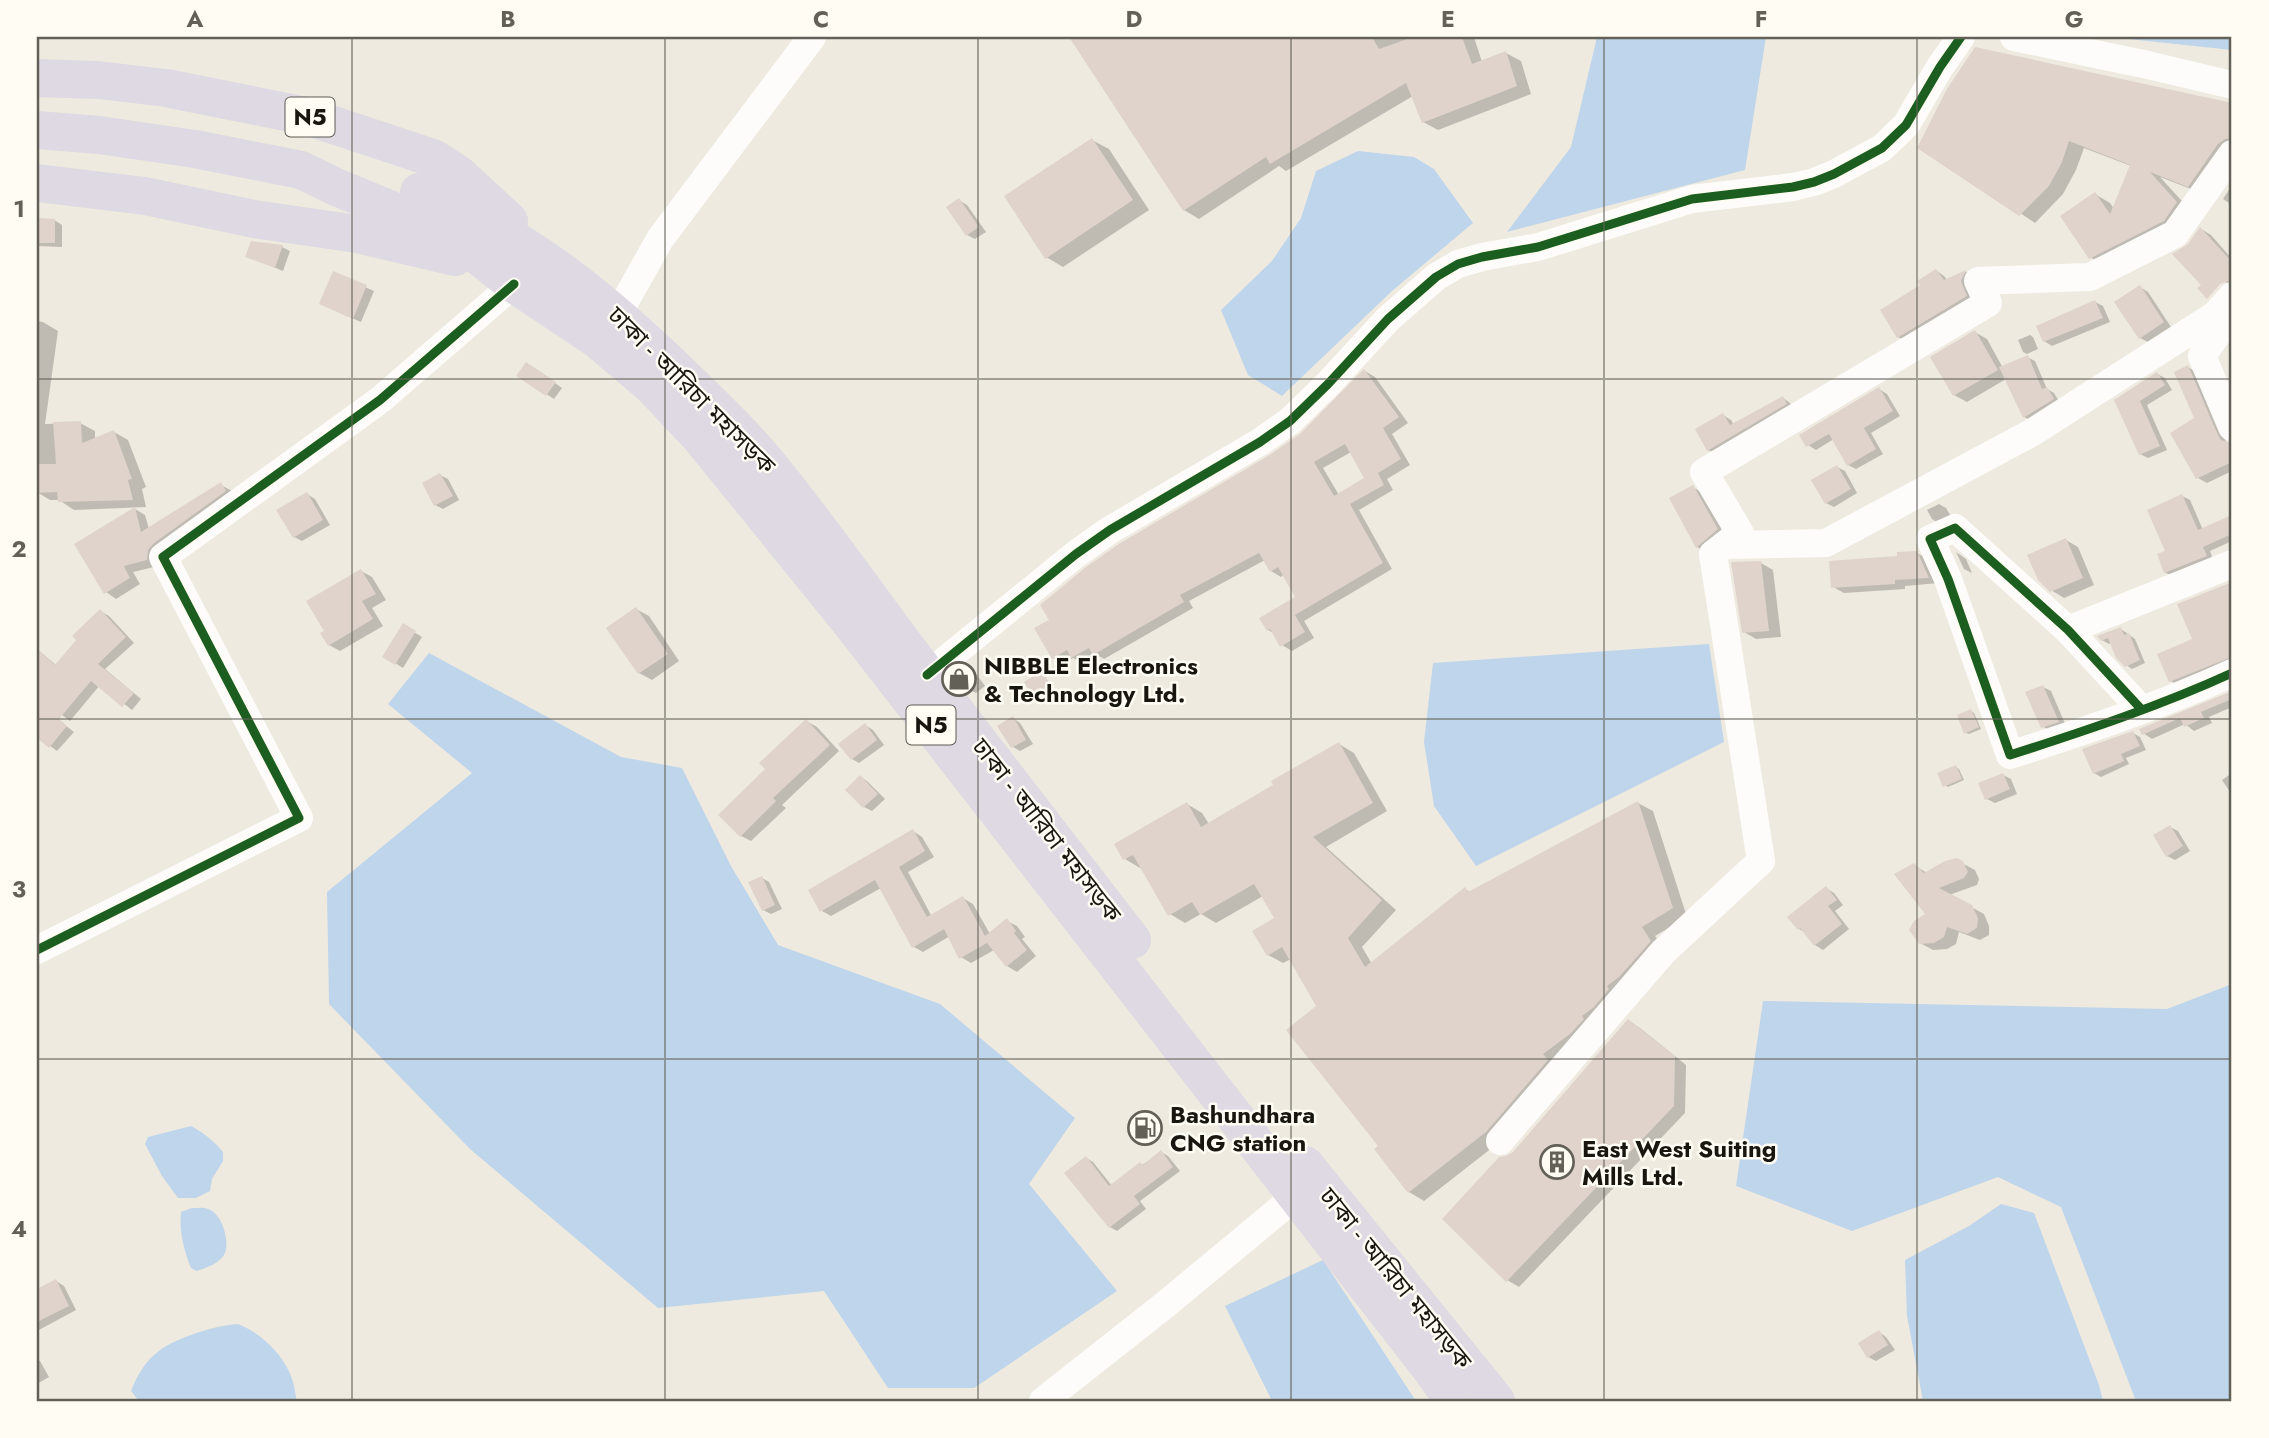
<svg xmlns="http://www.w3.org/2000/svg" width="2269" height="1438" font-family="Jost,'Noto Sans Bengali',sans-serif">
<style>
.water{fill:#bed5eb}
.shadow{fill:#0003;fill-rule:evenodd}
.building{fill:#dfd3cc;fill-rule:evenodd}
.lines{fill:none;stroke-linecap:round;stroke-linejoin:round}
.minor{stroke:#fdfcfa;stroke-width:28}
.highway{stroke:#ded9e2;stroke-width:38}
.cycleway-casing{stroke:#fefcf3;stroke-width:13}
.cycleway{stroke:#1b5e20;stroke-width:9}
.grid{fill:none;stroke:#636058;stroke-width:2;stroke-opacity:0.55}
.labels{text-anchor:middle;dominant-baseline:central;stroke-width:5;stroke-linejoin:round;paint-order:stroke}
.shield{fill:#fefcf3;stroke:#5d5b53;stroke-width:2}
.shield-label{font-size:23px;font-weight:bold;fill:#18160f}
.street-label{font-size:24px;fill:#18160f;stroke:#fefcf3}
.poi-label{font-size:24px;font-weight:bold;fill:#18160f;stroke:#fefcf3;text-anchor:start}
.neatline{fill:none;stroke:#636058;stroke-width:2.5}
.grid-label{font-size:23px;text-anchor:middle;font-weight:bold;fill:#636058}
</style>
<rect width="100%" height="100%" fill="#efeadf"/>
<g class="water">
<polygon points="1597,37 1766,37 1745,170 1507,232 1571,147"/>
<polygon points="2110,37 2232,37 2232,50"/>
<polygon points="1358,151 1414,157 1434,169 1473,223 1392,291 1282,396 1248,375 1221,310 1272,261 1301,218 1316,171"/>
<polygon points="1709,644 1724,742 1476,866 1434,806 1424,742 1433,663"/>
<polygon points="429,653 621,757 682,768 731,866 778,945 940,1004 1075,1118 1029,1184 1117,1291 974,1388 888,1388 824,1291 658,1308 470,1149 329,1004 327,892 472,773 388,704"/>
<polygon points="2232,984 2232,1401 2136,1401 2061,1207 1998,1177 1852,1231 1736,1186 1763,1001 2167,1009"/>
<path d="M191,1126C203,1132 215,1142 223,1152V1161L212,1179L210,1191L196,1198H178L162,1176L145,1144L148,1137Z"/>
<polygon points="2001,1204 2034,1213 2099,1385 2103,1401 1923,1401 1907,1316 1905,1260 1969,1226"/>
<path d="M192,1208C197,1208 204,1207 208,1209C222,1213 230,1241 225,1253C221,1263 206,1268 197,1271L191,1268C184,1251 179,1231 181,1212Z"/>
<polygon points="1323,1260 1416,1401 1272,1401 1225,1306"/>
<path d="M238,1324C261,1333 284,1355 292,1379C295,1386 295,1394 297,1401H139L131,1391C137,1376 145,1361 159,1351C175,1338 217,1325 238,1324Z"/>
</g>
<g class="shadow">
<polygon points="1071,37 1474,37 1482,62 1506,53 1521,61 1531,94 1438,130 1423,122 1413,96 1286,171 1279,166 1199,219 1184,210"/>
<polygon points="2227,103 2232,104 2232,154 2204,194 2160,177 2191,211 2105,266 2090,257 2095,194 2110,203 2114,209 2131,166 2084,148 2076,170 2063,194 2035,223 1920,147"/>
<polygon points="1092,140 1109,149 1149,210 1063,267 1046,257"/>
<polygon points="2232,185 2232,205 2223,199"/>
<polygon points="959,200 967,205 986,232 975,239 967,235"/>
<polygon points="37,220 54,220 62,225 62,247 37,246"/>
<polygon points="2201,229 2211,235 2232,259 2232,286 2219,278 2189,245"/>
<polygon points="252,243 282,247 290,251 283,271 247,256"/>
<polygon points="1937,271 1944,276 1948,281 1966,272 1973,276 1974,301 1906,341 1898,337 1922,285"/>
<polygon points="334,273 374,291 361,322 329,308"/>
<polygon points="2140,287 2148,292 2171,327 2148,342 2140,338"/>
<polygon points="2095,302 2103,306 2110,322 2052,346 2044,341"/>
<polygon points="37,321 43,322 58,331 45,424 80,423 95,431 95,439 114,432 128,440 146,487 142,489 146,507 74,510 59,500 50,500 37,492"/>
<polygon points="1975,332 1987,339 2003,368 2027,357 2035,361 2047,389 2054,393 2060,403 2032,421 2024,417 2006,379 1967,402 1954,395"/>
<polygon points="2030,335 2033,337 2038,349 2027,354 2023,352 2018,340"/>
<polygon points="2188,367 2197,373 2225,440 2229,445 2232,445 2232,471 2207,483 2198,478 2197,419"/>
<polygon points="534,368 562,388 554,399 519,376"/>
<path d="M1365,371L1375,377L1408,423L1392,434L1410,465L1387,479L1393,490L1359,510L1392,569L1304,621L1314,638L1292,651L1282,645L1275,634L1268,630L1297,597L1283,575L1281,577L1271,571L1265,560L1189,601L1193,608L1104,659L1097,655L1083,663L1073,658L1063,664L1053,658L1051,620L1301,436ZM1351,452L1366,479L1339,495L1323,468Z"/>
<polygon points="2157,374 2165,378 2172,390 2147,405 2167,450 2148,458 2140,454 2116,401"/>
<polygon points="1879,389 1887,394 1900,416 1871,433 1883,454 1856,469 1848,465 1834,439 1816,450 1808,445"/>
<polygon points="1783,398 1790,403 1793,408 1716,454 1708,450 1723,415 1731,420 1734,425"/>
<polygon points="1837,467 1845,471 1857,493 1834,507 1826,503"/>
<polygon points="440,475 448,479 459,500 443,509 435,505"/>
<polygon points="221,485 232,491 158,566 133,572 140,584 116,599 106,592 135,509 145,515 149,529"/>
<polygon points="1692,487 1705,494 1730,536 1709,554 1697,547"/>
<polygon points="307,494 315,499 330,525 302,541 294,537"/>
<polygon points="2182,496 2190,500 2203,530 2229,518 2232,520 2232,541 2210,551 2213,560 2173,577 2165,572 2167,552"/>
<polygon points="1939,504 1946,508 1952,518 1940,524 1932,519 1927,510"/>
<polygon points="2066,540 2078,547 2094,585 2064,598 2051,590"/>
<polygon points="1956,552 1966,559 1972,573 1964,569"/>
<polygon points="1917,553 1928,559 1939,583 1905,586 1905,589 1844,593 1833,587"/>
<polygon points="1761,563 1773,570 1781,637 1756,639 1744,632"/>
<polygon points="361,571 372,577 386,600 372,608 383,626 340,651 329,645"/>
<polygon points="2232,584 2232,663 2179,686 2171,681 2194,640 2179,605"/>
<polygon points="636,609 649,616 679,661 652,680 639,673"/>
<polygon points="100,611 109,616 134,643 105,669 141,699 132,710 100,685 70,721 37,696 37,649 57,666"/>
<polygon points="404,626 422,637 403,668 384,656"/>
<polygon points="2121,629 2135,639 2145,663 2132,669 2126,665 2112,642 2109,644 2102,640"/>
<polygon points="966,667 974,671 985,686 976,693 968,689"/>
<polygon points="1042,673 1053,688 1038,697 1034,695"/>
<polygon points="2043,687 2051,691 2066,726 2050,731 2042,726"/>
<polygon points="2232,693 2232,707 2209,717 2212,723 2194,731 2185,724 2152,739 2143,733 2142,730"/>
<polygon points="1971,711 1974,713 1981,729 1969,734 1966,733"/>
<polygon points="52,715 74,732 57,751 37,736 37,733"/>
<polygon points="1013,718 1020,723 1033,744 1020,751 1013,747"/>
<polygon points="806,721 817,727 839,751 782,805 786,808 751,841 741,836 767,769"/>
<polygon points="865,725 873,730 884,745 859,763 852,759"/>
<polygon points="2133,733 2140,737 2146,750 2126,758 2129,764 2101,777 2094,773"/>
<polygon points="1339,744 1354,753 1387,811 1326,847 1396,910 1362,947 1372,964 1465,889 1471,893 1638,803 1653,811 1687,917 1655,936 1665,950 1502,1140 1424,1201 1409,1192 1381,1146 1318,1006 1291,959 1283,963 1268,955 1276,919 1263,896 1216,923 1201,914 1185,923 1170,914 1142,866 1140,868 1125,859 1187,804 1202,813 1209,824 1276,786"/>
<polygon points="1956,767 1959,769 1964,780 1948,787 1945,785"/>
<polygon points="2232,773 2232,795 2222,780"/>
<polygon points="2003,775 2011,779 2017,794 1995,803 1987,799"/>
<polygon points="861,777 868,782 885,799 872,811 864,807"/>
<polygon points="2170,827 2178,831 2190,851 2175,860 2167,856"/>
<polygon points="913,831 922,837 934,857 908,872 932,917 963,898 973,904 990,934 1007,921 1017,926 1025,937 1022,939 1036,956 1017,972 1007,966 994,950 971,963 961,957 950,936 923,952 914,947 881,888 831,916 822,911"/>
<polygon points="1956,860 1975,870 1979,879 1977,885 1949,895 1984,914 1989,926 1989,935 1980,940 1959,932 1956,944 1947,949 1933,950 1920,943 1927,914 1914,865 1927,873"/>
<polygon points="762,878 769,882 782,909 771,914 763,910"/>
<polygon points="1826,888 1834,893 1843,905 1835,911 1849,929 1823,950 1815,945 1806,933 1799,929"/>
<polygon points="1628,1021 1640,1028 1686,1065 1685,1113 1519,1287 1507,1280 1514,1153"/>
<polygon points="1161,1152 1168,1156 1180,1171 1140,1201 1146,1209 1117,1231 1110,1227 1086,1158 1093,1162 1112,1186"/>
<polygon points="56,1281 64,1286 76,1310 37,1331 37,1302 39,1301 37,1291"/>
<polygon points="1879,1332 1886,1337 1895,1350 1876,1361 1868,1357"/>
<polygon points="37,1359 40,1361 49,1377 37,1384"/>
</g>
<g class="building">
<polygon points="1069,37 1372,37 1379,49 1413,37 1462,37 1472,64 1506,51 1517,86 1422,123 1406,83 1270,164 1266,157 1183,211"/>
<polygon points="1975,47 2232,103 2232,138 2225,139 2218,144 2188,187 2150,172 2177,202 2164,221 2089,259 2060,216 2095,192 2110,214 2130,165 2069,141 2062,162 2049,186 2019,216 1917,148 1947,89"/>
<polygon points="1092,138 1133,200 1045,259 1004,196"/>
<polygon points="959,198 979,227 966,236 946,207"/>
<polygon points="37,218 55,219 55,243 37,243"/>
<polygon points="2200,227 2232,262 2232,280 2220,284 2207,299 2197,288 2201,285 2172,254 2188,244"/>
<polygon points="251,241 283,245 275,268 245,257"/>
<polygon points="1936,269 1944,280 1966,270 1961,281 1967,296 1897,338 1880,310 1920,285 1917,281"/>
<polygon points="333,271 367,285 353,319 319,304"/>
<polygon points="2140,285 2164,322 2139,339 2114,302"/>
<polygon points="2095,300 2103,318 2043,342 2036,326"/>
<polygon points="1975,330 1998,370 1953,396 1930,357"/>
<polygon points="2028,355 2042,389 2047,387 2054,399 2023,418 1999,367"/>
<polygon points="526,362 556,382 546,396 516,376"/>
<polygon points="2188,365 2217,433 2221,440 2231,443 2232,446 2232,462 2196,479 2170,433 2194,418 2174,372"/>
<path d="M1364,369L1399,417L1383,428L1401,459L1378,473L1384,485L1350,504L1383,563L1295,615L1305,632L1280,647L1270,629L1267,631L1259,618L1295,597L1278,567L1270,572L1259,553L1180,595L1184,602L1093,655L1089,648L1071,658L1067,650L1052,659L1034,628L1049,620L1040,605L1086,567L1119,544L1268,456L1300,434ZM1345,444L1364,478L1334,496L1314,462Z"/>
<polygon points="2157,372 2165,385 2140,401 2160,446 2139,455 2114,400"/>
<polygon points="1879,387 1893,411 1864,428 1876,449 1847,466 1829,434 1806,447 1799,435"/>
<polygon points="1783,396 1787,404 1707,451 1695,429 1723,413 1730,425"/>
<polygon points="81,421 82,443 114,430 132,479 128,480 133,500 58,502 57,492 37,493 37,464 56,464 53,422"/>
<polygon points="1837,465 1851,489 1825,504 1811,480"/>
<polygon points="440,473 453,496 434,506 422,483"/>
<polygon points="221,482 226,491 153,544 148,550 147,560 124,566 130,578 104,594 74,544 135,507 141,532"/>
<polygon points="1693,485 1718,529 1696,548 1669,498"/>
<polygon points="307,492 323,520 293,538 276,510"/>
<polygon points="2182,494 2198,530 2232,515 2232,534 2203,547 2207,556 2164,573 2157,554 2165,551 2147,510"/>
<polygon points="2066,538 2083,578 2050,592 2038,580 2027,555"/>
<polygon points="1917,551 1929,578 1895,580 1895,584 1831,588 1829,561 1897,556 1897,552"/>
<polygon points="1761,561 1769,631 1742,633 1731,562"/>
<polygon points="361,569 376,594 362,601 373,619 328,646 320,633 324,631 306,601"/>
<polygon points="2232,582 2232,657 2169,682 2157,654 2192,639 2177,604"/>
<polygon points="636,607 668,654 638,674 606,628"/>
<polygon points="100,609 126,637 98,664 134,693 122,707 91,681 59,719 67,726 49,748 37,738 37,649 55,665 76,640 72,636"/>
<polygon points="403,623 416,631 395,665 382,657"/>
<polygon points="2121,627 2124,635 2129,633 2140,660 2125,667 2116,658 2108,638 2101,641 2097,636"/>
<polygon points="966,665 978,681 967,690 954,674"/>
<polygon points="1042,671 1051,686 1033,696 1024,682"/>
<polygon points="2043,685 2059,722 2041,728 2025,692"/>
<polygon points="2230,692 2232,699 2201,712 2204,718 2184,727 2180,718 2142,735 2139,729"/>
<polygon points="1971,709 1979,727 1964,734 1957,715"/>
<polygon points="1013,716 1026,740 1011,748 997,726"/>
<polygon points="806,719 830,745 773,798 776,801 740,837 718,815 765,769 759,763"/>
<polygon points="865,723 877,740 851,760 838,744"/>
<polygon points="2133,731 2140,746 2121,754 2124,761 2093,774 2082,749"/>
<polygon points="1339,742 1373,803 1313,837 1382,900 1348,938 1365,967 1465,887 1468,892 1638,801 1673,908 1642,927 1651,941 1619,977 1607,986 1609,989 1594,1007 1582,1016 1584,1019 1570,1034 1543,1054 1548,1060 1486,1132 1408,1193 1374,1149 1378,1146 1286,1030 1316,1006 1282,947 1267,956 1252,931 1274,918 1254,884 1200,915 1192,902 1168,916 1133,855 1123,860 1114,844 1187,802 1201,827 1273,785 1271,781"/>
<polygon points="1956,765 1962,779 1943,787 1937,773"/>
<polygon points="2003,773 2010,789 1985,800 1978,783"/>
<polygon points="860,775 878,794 863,808 845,790"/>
<polygon points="2170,825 2183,846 2166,857 2153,835"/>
<polygon points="913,829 925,851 899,867 927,917 963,896 985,936 1007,918 1016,931 1014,933 1027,950 1006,967 987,943 959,959 944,929 912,948 875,880 820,912 808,890"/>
<polygon points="1957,858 1963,861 1968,872 1964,878 1939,888 1972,905 1978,918 1977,928 1967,934 1947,927 1944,937 1934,943 1919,944 1909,930 1914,921 1925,914 1894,874 1914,863 1924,873 1945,861"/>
<polygon points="762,876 775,905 762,911 748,882"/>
<polygon points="1826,886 1837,900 1828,906 1842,924 1814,946 1800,928 1798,930 1787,917"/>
<polygon points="1628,1019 1675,1056 1674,1106 1506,1282 1442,1219 1499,1157 1506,1156 1513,1152"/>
<polygon points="1161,1150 1173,1167 1134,1196 1140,1204 1109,1228 1064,1173 1086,1156 1109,1186 1140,1162 1143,1165"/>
<polygon points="56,1279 69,1306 37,1322 37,1289"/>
<polygon points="1879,1330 1888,1345 1867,1358 1858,1343"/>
</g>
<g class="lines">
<g class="minor">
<polyline points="2014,37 2148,65 2232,85"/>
<polyline points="2232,296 2215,315 2225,323 2202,356 2232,427"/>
<polyline points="618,314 660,239 812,37"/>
<polyline points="1725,545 1826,543 2033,432 2215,315"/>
<polyline points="2068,630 2232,564"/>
<polyline points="927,675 1076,554 1110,530 1260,442 1290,421 1328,384 1388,319 1436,277 1458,264 1482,257 1538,247 1692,199 1793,187 1814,182 1834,174 1882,148 1906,125 1940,67 1961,37"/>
<path d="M2142,710L2068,630L1955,528L1930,539L1948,579L2010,755C2085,731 2160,706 2232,673"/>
<polyline points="37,950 299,818 163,557 380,400 514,284"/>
<polyline points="1500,1141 1663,952 1761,861 1713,554 1740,533 1704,472 1988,303 1978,281 2090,277 2175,234 2232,154"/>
<polyline points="1043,1401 1166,1304 1296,1196"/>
</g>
<g class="highway">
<polyline points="37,78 98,80 166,88 306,116 433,158 458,174 509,221"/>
<polyline points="37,130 99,135 195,149 301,170 336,187 447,233 476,254 514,284 598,340 651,385 701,438 851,623 1428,1365 1454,1401"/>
<polyline points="37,183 145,196 254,219 357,234 455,257"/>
<path d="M419,192C526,234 607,302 689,382C719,411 750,441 776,474C821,530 863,589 906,647C981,745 1056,842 1132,940"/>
<polyline points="1305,1165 1496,1401"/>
</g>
<g class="cycleway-casing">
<g id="cycleway">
<polyline points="927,675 1076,554 1110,530 1260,442 1290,421 1328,384 1388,319 1436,277 1458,264 1482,257 1538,247 1692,199 1793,187 1814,182 1834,174 1882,148 1906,125 1940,67 1961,37"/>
<path d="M2142,710L2068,630L1955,528L1930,539L1948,579L2010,755C2085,731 2160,706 2232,673"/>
<polyline points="37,950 299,818 163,557 380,400 514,284"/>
</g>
</g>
<use href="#cycleway" class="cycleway"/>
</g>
<path class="grid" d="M352,37V1401M665,37V1401M978,37V1401M1291,37V1401M1604,37V1401M1917,37V1401M37,379H2232M37,719H2232M37,1059H2232"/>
<defs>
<g id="shop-ring" transform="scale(1.75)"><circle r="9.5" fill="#fefcf3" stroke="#636058" stroke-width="1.5"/><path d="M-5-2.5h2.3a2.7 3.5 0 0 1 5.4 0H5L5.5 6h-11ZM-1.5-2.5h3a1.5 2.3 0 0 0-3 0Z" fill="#636058"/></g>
<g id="fuel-ring" transform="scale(1.75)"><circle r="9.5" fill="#fefcf3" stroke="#636058" stroke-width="1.5"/><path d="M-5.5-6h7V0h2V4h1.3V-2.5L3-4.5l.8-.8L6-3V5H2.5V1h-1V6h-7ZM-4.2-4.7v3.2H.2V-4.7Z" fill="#636058"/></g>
<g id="building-ring" transform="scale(1.75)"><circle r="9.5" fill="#fefcf3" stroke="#636058" stroke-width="1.5"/><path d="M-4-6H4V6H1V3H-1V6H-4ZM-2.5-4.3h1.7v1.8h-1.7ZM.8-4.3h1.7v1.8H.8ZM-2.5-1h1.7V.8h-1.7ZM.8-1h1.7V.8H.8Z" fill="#636058"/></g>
</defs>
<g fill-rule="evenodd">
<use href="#shop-ring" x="959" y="679"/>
<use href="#fuel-ring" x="1145" y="1128"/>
<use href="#building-ring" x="1557" y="1162"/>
</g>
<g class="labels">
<g class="shield">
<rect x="285.5" y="97.5" width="49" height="39" rx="5"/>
<rect x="906.5" y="705.5" width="49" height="39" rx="5"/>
</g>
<g class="shield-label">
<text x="310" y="117">N5</text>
<text x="931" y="725">N5</text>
</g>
<g class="street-label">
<text transform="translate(692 390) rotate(45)">ঢাকা - আরিচা মহাসড়ক</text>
<text transform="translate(1047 830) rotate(52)">ঢাকা - আরিচা মহাসড়ক</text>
<text transform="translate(1396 1278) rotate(51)">ঢাকা - আরিচা মহাসড়ক</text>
</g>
<g class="poi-label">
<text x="984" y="665">NIBBLE Electronics<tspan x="984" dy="28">&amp; Technology Ltd.</tspan></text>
<text x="1170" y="1114">Bashundhara<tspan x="1170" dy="28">CNG station</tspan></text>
<text x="1582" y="1148">East West Suiting<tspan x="1582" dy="28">Mills Ltd.</tspan></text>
</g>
</g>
<rect width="2269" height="1438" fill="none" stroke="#fefcf3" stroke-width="77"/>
<rect x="38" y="38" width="2192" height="1362" class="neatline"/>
<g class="grid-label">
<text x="195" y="27">A</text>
<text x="508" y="27">B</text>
<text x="821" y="27">C</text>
<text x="1134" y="27">D</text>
<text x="1448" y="27">E</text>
<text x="1761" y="27">F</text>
<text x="2074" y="27">G</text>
<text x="19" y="217">1</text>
<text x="19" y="557">2</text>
<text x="19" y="897">3</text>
<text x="19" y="1237">4</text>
</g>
</svg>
